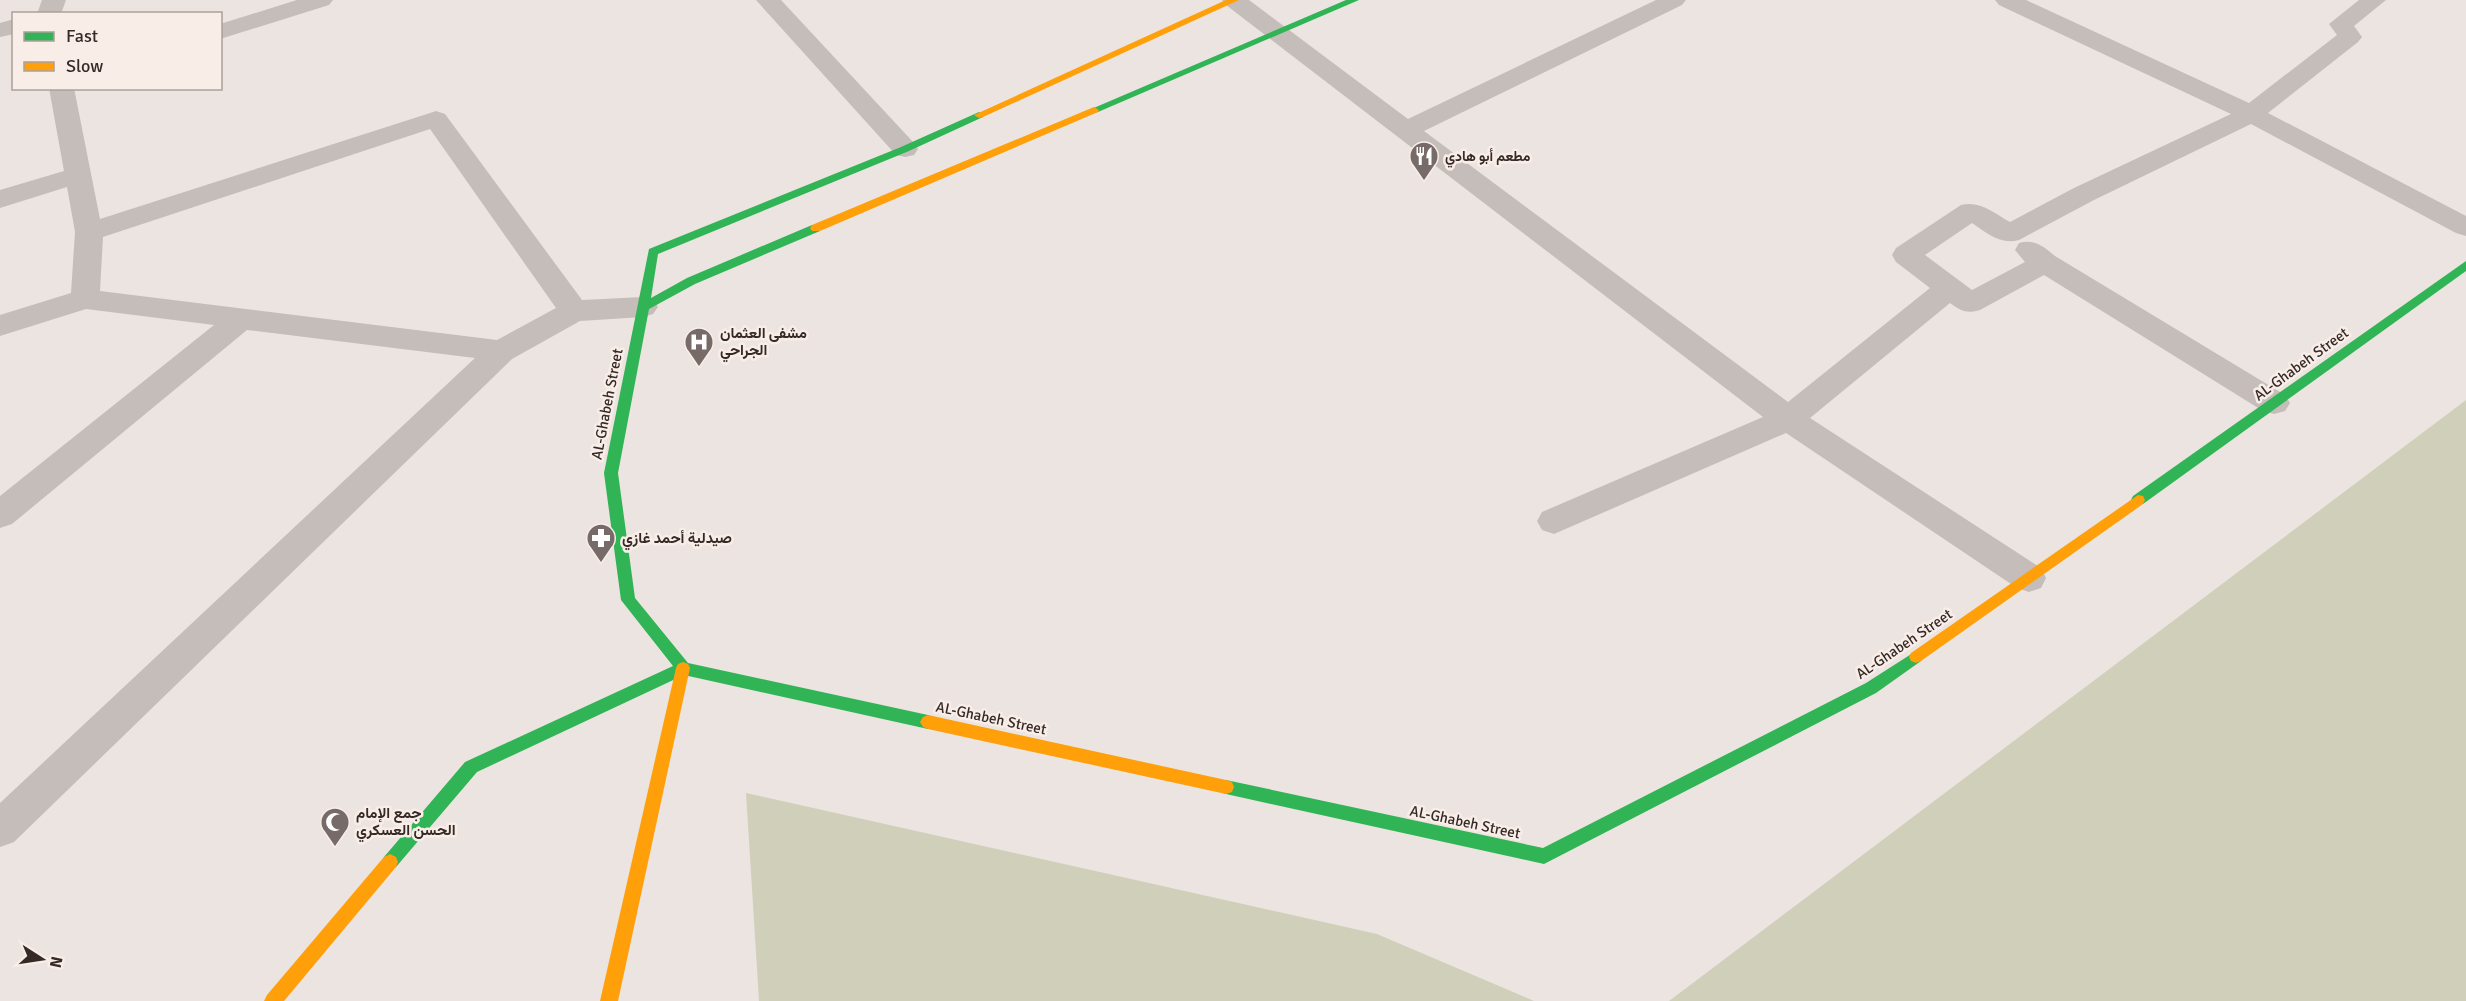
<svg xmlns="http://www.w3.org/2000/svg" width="2466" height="1001" font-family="Signika,Vazirmatn,sans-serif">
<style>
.green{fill:#d0d0ba}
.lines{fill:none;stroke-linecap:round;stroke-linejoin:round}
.street{fill:#c5bdb9;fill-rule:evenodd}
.fast{fill:#30b455;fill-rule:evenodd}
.slow{fill:#ff9f0a;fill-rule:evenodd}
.labels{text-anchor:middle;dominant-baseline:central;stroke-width:5;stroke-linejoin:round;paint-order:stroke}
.far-poi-label{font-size:14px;font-weight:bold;fill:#362a28;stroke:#f9eee7;text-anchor:start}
.poi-label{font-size:15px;font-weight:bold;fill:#362a28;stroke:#f9eee7;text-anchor:start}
.street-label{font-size:15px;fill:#362a28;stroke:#f9eee7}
</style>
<rect width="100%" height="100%" fill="#ece4e0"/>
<g class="green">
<polygon points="2466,400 2466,1001 1669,1001"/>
<polygon points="746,793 1377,934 1534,1001 759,1001"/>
</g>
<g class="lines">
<g class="street">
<polygon points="42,0 66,0 61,14 37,14"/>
<polygon points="297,0 333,0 329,5 220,39 220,24"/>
<polygon points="756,0 781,0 914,143 918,149 914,155 905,157 896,155"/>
<path d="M1222,0H1249L1408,119L1656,0H1686L1682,5L1424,131L1788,402L1930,288L1896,262L1892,255L1896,248L1961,205C1980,200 1994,213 2010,222L2074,188L2231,114L1999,5L1995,0H2026L2249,103L2337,35L2329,24L2359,0H2386L2354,26L2362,37L2358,42L2268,113L2466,216V236L2456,233L2251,124L2094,200L2019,240C2000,245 1987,233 1972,223L1925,255L1972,290L2025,262L2015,250L2019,243C2035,239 2043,246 2055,256L2285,395L2290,403L2285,411L2274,414L2263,411L2044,275L1980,310C1967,314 1961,311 1950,303L1810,418L2041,568L2046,578L2041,588L2029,592L2017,588L1786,433L1554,534L1542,530L1537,521L1542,512L1763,417L1226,5Z"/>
<polygon points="14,19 14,34 0,37 0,23"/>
<path d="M49,88H74L100,219L427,114L436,111L445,114L582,300L643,297L653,300L658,307L653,314L643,317L580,321L512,359L14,842L0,847V803L475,358L247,330L12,524L0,528V496L214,325L86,309L0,336V315L71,293L75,232L67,187L0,208V190L64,171ZM430,129L556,308L497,340L100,291L103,237Z"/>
</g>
<g class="fast">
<polygon points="1346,0 1359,0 1098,112 1094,113 1089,110"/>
<polygon points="979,112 984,115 983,117 909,151 658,254 651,298 687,278 812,225 820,225 822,228 820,231 695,284 649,309 618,473 635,598 688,663 928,715 933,717 936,722 933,727 928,729 684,675 477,772 396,867 390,870 384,867 382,862 384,857 465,762 673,666 621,600 604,473 649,249 901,147"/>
<polygon points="2466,261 2466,271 2143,504 2133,504 2131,500 2133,496"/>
<polygon points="1916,651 1921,653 1923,657 1921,661 1876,693 1544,864 1226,794 1220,792 1218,787 1220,782 1226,780 1543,848 1866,683"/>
</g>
<g class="slow">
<polygon points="1226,0 1239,0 983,117 979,118 974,115"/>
<polygon points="1094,107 1099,110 1098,112 820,231 812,231 810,228 812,225"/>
<polygon points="2138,495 2143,496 2145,500 2143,504 1921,661 1916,663 1911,661 1909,657 1911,653"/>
<polygon points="683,662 688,664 690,668 618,1001 600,1001 676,668 678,664"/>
<polygon points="928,715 1226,780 1232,782 1234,787 1232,792 1226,794 928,729 923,727 920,722 923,717"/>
<polygon points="390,854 396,857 398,862 396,867 284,1001 264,1001 267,995 384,857"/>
</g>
</g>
<defs>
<g id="restaurant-pin" transform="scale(1.5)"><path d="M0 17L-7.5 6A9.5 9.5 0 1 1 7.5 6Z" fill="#766b68" stroke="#f9eee7"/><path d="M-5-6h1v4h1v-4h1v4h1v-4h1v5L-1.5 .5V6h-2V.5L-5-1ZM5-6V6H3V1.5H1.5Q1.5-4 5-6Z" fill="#fff"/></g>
<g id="hospital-pin" transform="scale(1.5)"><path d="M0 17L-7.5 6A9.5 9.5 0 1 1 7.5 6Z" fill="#766b68" stroke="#f9eee7"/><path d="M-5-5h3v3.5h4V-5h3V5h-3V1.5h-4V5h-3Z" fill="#fff"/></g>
<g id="pharmacy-pin" transform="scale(1.5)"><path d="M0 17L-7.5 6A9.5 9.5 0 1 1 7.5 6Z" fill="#766b68" stroke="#f9eee7"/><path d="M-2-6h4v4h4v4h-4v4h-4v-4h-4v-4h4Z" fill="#fff"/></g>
<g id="mosque-pin" transform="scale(1.5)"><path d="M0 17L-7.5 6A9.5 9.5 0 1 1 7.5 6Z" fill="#766b68" stroke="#f9eee7"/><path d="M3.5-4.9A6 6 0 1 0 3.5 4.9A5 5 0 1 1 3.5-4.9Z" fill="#fff"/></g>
</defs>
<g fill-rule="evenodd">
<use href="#restaurant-pin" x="1424" y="156"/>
<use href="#hospital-pin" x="699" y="342"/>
<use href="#pharmacy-pin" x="601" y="538"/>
<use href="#mosque-pin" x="335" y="822"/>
</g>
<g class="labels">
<g class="far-poi-label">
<text x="1445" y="156">مطعم أبو هادي</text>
</g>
<g class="poi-label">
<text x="720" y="333">مشفى العثمان<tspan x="720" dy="17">الجراحي</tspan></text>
<text x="622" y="538">صيدلية أحمد غازي</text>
<text x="356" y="813">جمع الإمام<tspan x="356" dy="17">الحسن العسكري</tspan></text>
</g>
<g class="street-label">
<text transform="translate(2301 364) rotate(-36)">AL-Ghabeh Street</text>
<text transform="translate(607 404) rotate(-79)">AL-Ghabeh Street</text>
<text transform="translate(1904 644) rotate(-34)">AL-Ghabeh Street</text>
<text transform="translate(991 718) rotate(12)">AL-Ghabeh Street</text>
<text transform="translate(1465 822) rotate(12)">AL-Ghabeh Street</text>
</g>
</g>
<rect x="12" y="12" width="210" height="78" fill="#f9eee7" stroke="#aba09b" stroke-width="1.5"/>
<rect x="24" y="32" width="30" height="9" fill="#30b455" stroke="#aba09b" stroke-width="1.5"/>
<text x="66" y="42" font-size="18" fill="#362a28">Fast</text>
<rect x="24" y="62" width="30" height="9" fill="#ff9f0a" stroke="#aba09b" stroke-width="1.5"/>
<text x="66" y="72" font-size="18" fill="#362a28">Slow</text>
<g transform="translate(42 959) rotate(102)" stroke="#f9eee7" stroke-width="4.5" paint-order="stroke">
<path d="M0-4.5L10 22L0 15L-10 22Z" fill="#362a28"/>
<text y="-9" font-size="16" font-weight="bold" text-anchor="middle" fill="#362a28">N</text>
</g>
</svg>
